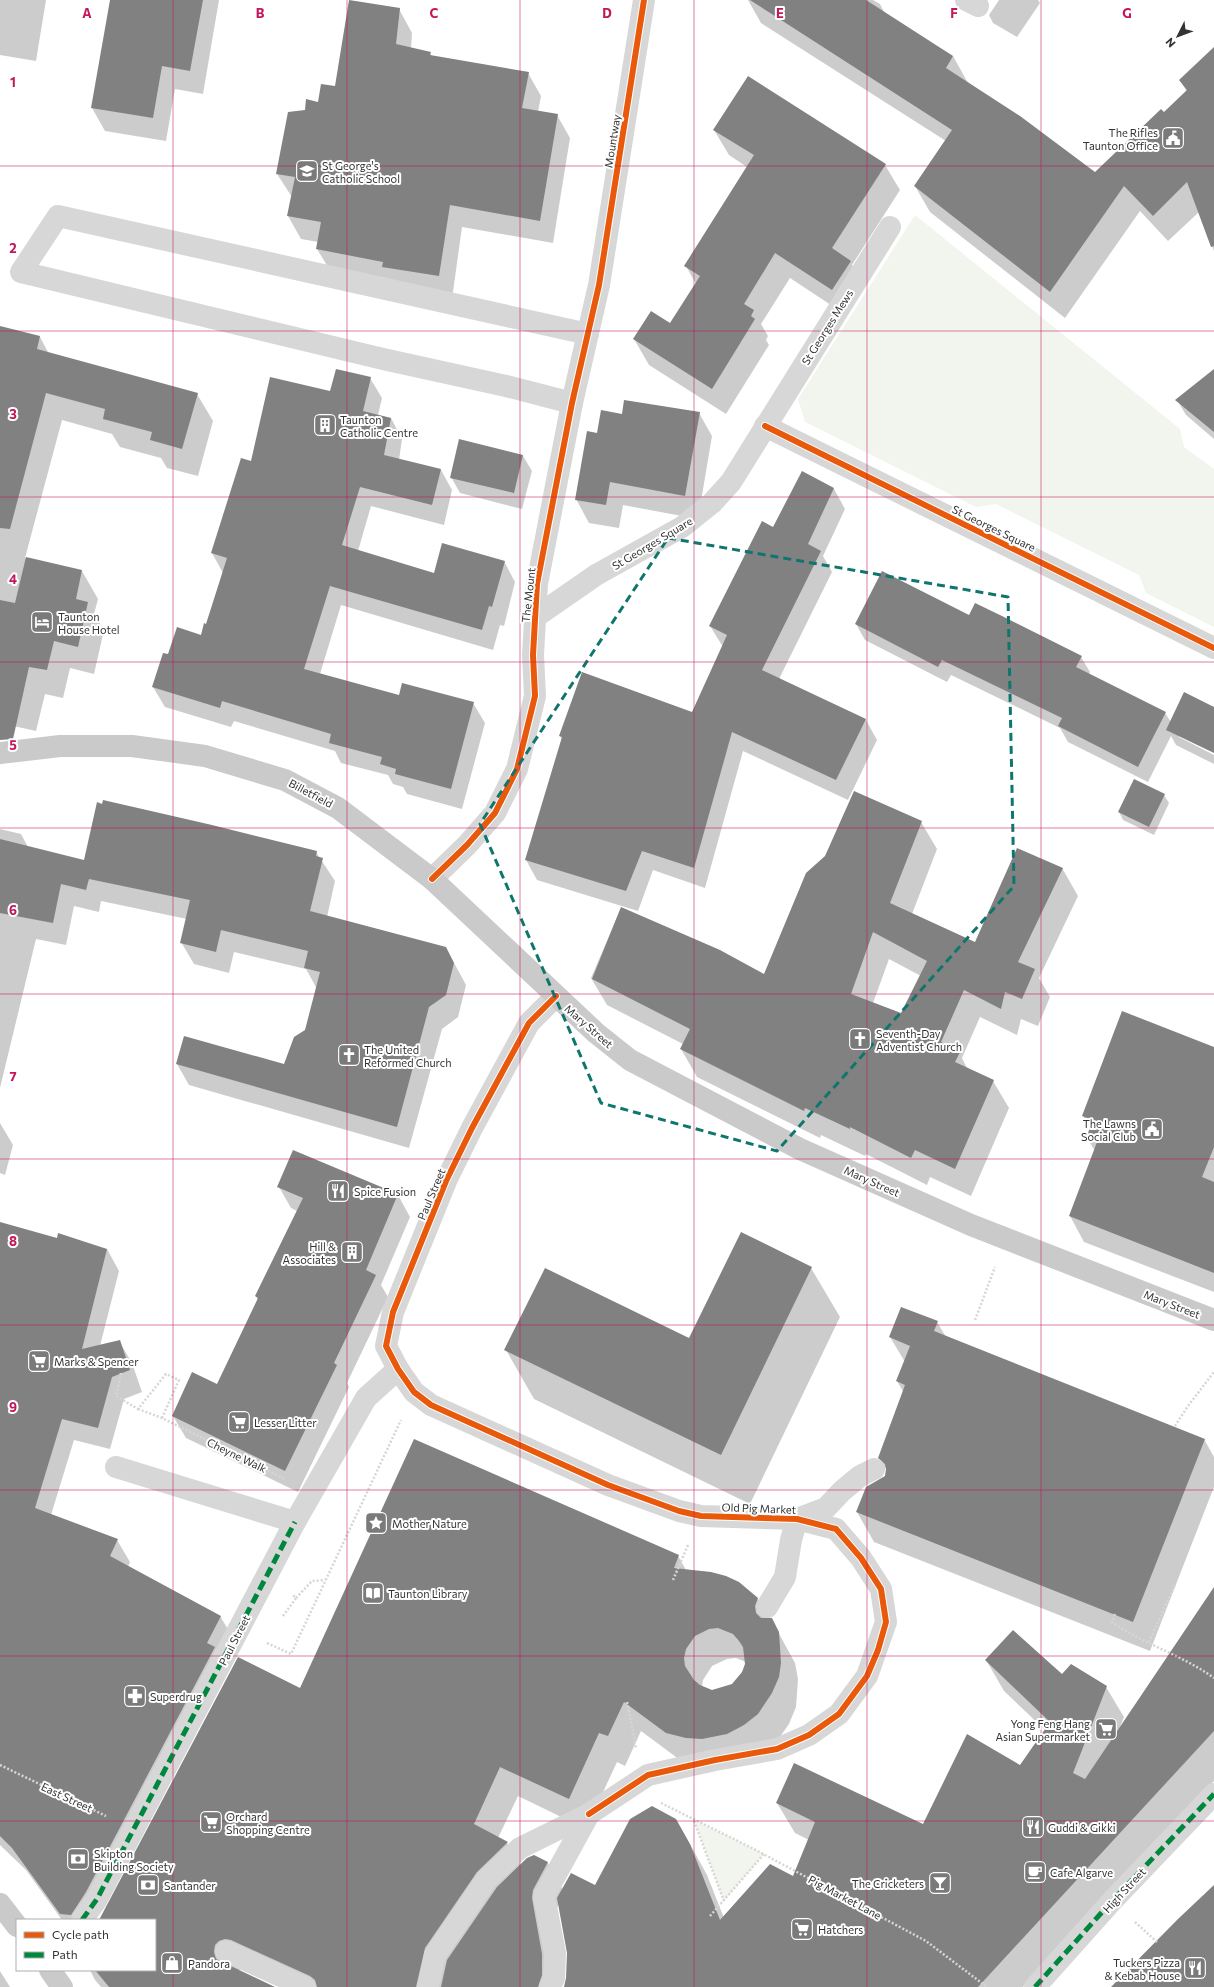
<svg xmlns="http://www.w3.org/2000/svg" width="1214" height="1987" font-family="Commissioner,sans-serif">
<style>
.green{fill:#f1f5ed}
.shadow{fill:#0003;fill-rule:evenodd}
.building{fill:#818181;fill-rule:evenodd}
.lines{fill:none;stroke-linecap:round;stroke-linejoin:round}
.path{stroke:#d6d6d6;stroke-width:2.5;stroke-dasharray:2 2;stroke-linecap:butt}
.minor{stroke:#d7d7d7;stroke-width:22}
.major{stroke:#cacaca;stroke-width:22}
.quiet{stroke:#00873e;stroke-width:5;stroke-dasharray:10 5;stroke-linecap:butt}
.cycleway-casing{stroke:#fff;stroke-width:8}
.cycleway{stroke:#e8590c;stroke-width:6}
.marked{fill:none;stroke:#0f766e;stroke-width:3;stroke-dasharray:8 5;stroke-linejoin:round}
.grid{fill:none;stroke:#c2185b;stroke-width:1;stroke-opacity:0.55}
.labels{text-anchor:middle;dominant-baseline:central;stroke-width:4;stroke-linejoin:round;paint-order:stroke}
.poi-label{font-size:11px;fill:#333;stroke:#fff;text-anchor:start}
.street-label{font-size:11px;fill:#333;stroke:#fff}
.grid-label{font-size:13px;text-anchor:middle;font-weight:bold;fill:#c2185b;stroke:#fff;stroke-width:4;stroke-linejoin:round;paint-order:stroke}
</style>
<rect width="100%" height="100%" fill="#fff"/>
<g class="green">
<polygon points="915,215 1180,429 1184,447 1214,469 1214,627 1146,593 1139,575 996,504 976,507 805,422 798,399"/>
<polygon points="694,1820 764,1854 724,1901"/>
</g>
<g class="shadow">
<polygon points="0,0 46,0 36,61 0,55"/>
<polygon points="111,0 219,0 203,94 175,89 166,141 105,131 92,108"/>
<polygon points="748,0 873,0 880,4 885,14 953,56 968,83 1095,173 1187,92 1180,80 1214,71 1214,251 1199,212 1168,241 1140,211 1065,318 930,212 915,186 946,141 761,23"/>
<polygon points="999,0 1038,0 1040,3 1017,37 993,23 989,15"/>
<polygon points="399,9 412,33 411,49 430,53 432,56 528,73 541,96 538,112 557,115 570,138 553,243 462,227 452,299 331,272 317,249 318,242 301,239 288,216 292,197 277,174 306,110 318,103 335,87"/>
<polygon points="714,130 885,165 900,190 852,265 865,287 846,315 790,278 761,324 768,336 766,340 769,345 726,414 649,365 634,339 670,324 696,284 686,266 747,167 729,155"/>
<polygon points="0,327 40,337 49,354 197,394 213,421 198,476 167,468 161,458 120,447 112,434 62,420 25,558 82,571 98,599 94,614 104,630 94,674 70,668 63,698 45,694 36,731 0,723"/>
<polygon points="1214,370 1214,439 1186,415 1177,400"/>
<polygon points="370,378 382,398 378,415 391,418 402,439 399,460 441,470 452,490 444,525 371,506 358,551 434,574 504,561 515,582 504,626 500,625 493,650 341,605 320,674 399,696 473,703 485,723 462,809 407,794 403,787 393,784 388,775 341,763 335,751 234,721 231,727 165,707 153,687 169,656 201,636 207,625 223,573 212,553 252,462 330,392"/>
<polygon points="699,413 712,436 698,519 623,505 619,528 589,523 576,499 598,434 623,415"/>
<polygon points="523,456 532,471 522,509 460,493 451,477"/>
<polygon points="803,473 834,489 845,509 823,556 832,572 779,679 866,720 877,740 848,800 743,751 705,888 653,870 638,911 537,880 526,860 562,739 560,736 692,714 723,647 710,626 774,528"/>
<polygon points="969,617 1081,657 1090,672 1089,675 1165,713 1171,722 1214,708 1214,752 1179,735 1179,737 1214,755 1214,764 1176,745 1171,736 1148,782 1068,742 1060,728 951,675 947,682 865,640 856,624"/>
<polygon points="1134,780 1164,795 1169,803 1154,835 1123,820 1119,812"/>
<path d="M921,822L937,849L912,914L976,943L1062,868L1078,896L1039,978L1050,997L1038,1026L1021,1019L1017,1035L980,1017L962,1058L968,1070L993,1081L1009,1108L971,1196L930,1177L927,1185L866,1154L865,1156L821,1135L820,1138L697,1077L681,1049L683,1044L607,1005L591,978L621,908L764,976ZM889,959L921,976L902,1014L873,1003Z"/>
<polygon points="0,829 21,834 28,847 84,861 316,852 335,881 327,917 446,948 466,985 458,1017 442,1029 409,1148 189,1085 177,1064 285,1065 306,1031 317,989 306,969 234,952 229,973 194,964 181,942 187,919 101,901 99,912 74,906 66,945 36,939 0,1088"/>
<polygon points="1214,1048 1214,1292 1084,1242 1070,1216 1095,1151 1087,1138 1090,1129 1083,1116"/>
<polygon points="0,1123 13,1145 5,1175 0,1173"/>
<polygon points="293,1151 398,1195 410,1217 381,1285 388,1297 347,1383 349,1387 298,1492 186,1438 173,1416 217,1385 258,1300 256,1296 297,1211 291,1208 279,1187"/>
<polygon points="0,1223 58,1239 107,1249 119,1271 100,1346 119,1341 132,1363 142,1392 124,1399 110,1449 74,1440 51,1515 117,1540 130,1562 128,1567 220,1616 233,1638 95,1920 62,1920 26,1870 0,1845"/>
<polygon points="811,1268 840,1317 750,1504 534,1399 506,1350 690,1340"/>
<polygon points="937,1322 946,1337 1204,1439 1214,1457 1214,1487 1150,1651 874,1542 857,1512 885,1476 887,1471 879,1457 904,1393 897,1381 905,1362 890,1337"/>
<path d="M678,1556L686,1570L757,1598L769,1619H771L795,1663L798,1679L796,1707L789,1724L775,1744L684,1763L641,1731L625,1766L617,1762L586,1829L518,1796L498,1838L507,1843L521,1866L534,1856L548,1863L563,1890L595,1887L690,1844L707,1875L724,1918L793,1878L809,1840L795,1833L777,1803L924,1825L1020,1766L1045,1730L1004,1691L986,1660L1062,1675L1106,1687L1124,1717L1120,1727L1214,1589V1781L1023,1987H564L567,1979L568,1953L559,1904L550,1921L559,1987H286L243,1968L237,1971L273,1987H101L95,1980L90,1970H155V1920H100L301,1689ZM736,1658L746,1662L743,1672L732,1685L712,1691L702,1687L703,1680L712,1666L727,1659Z"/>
<polygon points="0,1971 10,1987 0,1987"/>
</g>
<g class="building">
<polygon points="110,0 203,0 190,71 162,66 153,118 91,108"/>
<polygon points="349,0 400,8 396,44 431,52 430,55 529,72 522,108 558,114 540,221 450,205 439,276 382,267 383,262 316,249 321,222 287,216 295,177 276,174 288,112 305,110 306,99 318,102 321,84 335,86"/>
<polygon points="750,0 866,0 953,56 946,68 1020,116 1095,172 1161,109 1164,112 1187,90 1179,80 1214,47 1214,246 1211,247 1187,182 1153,216 1124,186 1050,292 914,186 952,130"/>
<polygon points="748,76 886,164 832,248 851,261 832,290 775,253 744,304 754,310 751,316 755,319 712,389 633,339 651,311 670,323 700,276 684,266 754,155 713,130"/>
<polygon points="0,326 40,336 37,349 198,393 182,449 150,440 152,432 103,419 105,409 46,393 10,529 0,528"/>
<polygon points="336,369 371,377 363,411 391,418 384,455 441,469 432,505 360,487 342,545 434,573 442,543 505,561 492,607 489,606 482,630 330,586 304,669 399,695 402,683 474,702 451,789 395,774 396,769 380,764 382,757 329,743 331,734 222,701 220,708 152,687 163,653 168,654 177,627 201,635 204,623 206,624 227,558 211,553 241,458 251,461 270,377 330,391"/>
<polygon points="1214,369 1214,432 1175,400"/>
<polygon points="624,400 700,412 685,496 610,482 606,505 575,500 587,431 597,433 601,410 622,414"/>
<polygon points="459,439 523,455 514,493 450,478"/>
<polygon points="802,471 834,488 808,544 821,551 762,670 866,719 836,780 732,732 694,868 642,851 626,891 525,860 562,737 559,736 582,672 692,712 727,635 709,626 762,521 773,527"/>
<polygon points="26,557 82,570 76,599 88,602 78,647 54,641 47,670 29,667 13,739 0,740 0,600 15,603"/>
<polygon points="882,571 969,615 975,603 1002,616 1082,656 1076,667 1166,712 1138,767 1058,726 1062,718 942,660 938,667 855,624"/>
<polygon points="1184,692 1214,707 1214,753 1166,730"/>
<polygon points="1134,779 1165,794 1149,827 1118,812"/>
<path d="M854,791L922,821L890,903L975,942L1017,848L1063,868L1018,962L1035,969L1022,999L1005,992L1001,1009L964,990L941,1042L960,1052L955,1062L994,1080L955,1169L915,1150L911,1158L850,1127V1129L805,1108L804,1111L680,1049L690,1029L592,979L621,907L720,950L764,974L806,873L825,856ZM873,932L927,961L901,1013L851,994Z"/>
<polygon points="103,800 212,825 317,851 316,856 323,858 310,911 446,947 454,963 446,995 429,1007 397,1127 176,1064 184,1036 284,1064 294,1037 305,1030 320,972 304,968 308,951 221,930 216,952 180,943 190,900 89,879 86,890 61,884 53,923 0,913 0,839 84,860 97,802 102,804"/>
<polygon points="1122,1011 1214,1047 1214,1147 1202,1177 1214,1182 1214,1273 1069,1216 1097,1142 1086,1138 1093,1120 1082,1116"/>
<polygon points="293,1150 398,1194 366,1270 376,1275 334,1363 337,1365 285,1471 172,1416 192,1372 217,1384 258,1298 255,1296 303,1198 277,1187"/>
<polygon points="0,1222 57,1238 58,1233 107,1249 82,1349 120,1340 130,1370 112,1377 98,1428 62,1419 35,1508 118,1539 110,1556 221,1616 207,1643 215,1647 86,1892 71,1915 60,1914 12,1848 0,1836"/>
<polygon points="741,1232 812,1267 721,1455 504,1350 545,1268 689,1338"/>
<polygon points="901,1307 938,1321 934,1331 1205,1439 1133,1622 856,1512 866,1487 885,1476 886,1469 885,1464 878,1458 905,1385 896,1381 910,1346 889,1337"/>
<path d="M414,1439L679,1555L674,1568L711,1572L726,1576L739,1582L758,1598L755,1606L756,1613L761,1618H772L779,1632L781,1663L779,1677L772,1693L758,1714L744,1725L727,1734L702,1739L686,1738L666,1733L624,1702L608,1736L599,1733L569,1799L500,1767L474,1824L508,1842L477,1872L425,1948L416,1987H317L315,1980L310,1976L231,1940L225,1939L219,1941L215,1945L214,1952L216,1959L275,1987H109L95,1970H155V1920H99L238,1657L300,1688ZM718,1628L733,1634L739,1641L743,1647L745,1664L742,1672L732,1684L712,1690L700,1685L694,1680L685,1666L684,1658L686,1649L695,1636L709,1629Z"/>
<polygon points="1214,1587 1214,1731 978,1987 564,1987 566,1978 567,1953 557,1898 571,1873 595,1885 630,1819 652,1806 676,1819 690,1844 720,1920 770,1864 793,1876 815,1822 776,1803 794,1763 923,1824 967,1734 1020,1765 1050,1722 985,1660 1013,1630 1062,1674 1071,1664 1107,1686 1073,1773 1085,1779"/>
<polygon points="534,1855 548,1862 533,1890 532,1898 542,1954 542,1975 538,1987 441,1987 447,1960 497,1887 527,1858"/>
<polygon points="1214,1885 1214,1987 1111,1987 1178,1919"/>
</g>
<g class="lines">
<g class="path">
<polyline points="975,1320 995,1267"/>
<polyline points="121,1373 116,1396 138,1409 166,1374 179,1380 162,1418"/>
<polyline points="138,1409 162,1418 285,1479"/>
<polyline points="1175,1426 1188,1406 1214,1372"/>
<polyline points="673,1580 688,1545"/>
<polyline points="296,1598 312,1581 325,1580"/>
<path d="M1115,1614L1112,1622C1143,1644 1182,1655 1214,1678"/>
<polyline points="283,1616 296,1598 292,1594"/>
<polyline points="1149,1642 1175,1585"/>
<polyline points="267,1643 291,1654 401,1420"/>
<polyline points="627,1702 636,1748"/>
<polyline points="0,1765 106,1816"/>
<polyline points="661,1803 752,1848 926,1941 987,1987"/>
<polyline points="694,1821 724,1901"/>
<polyline points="710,1916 764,1854"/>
<polyline points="1135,1922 1157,1942"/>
</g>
<g class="minor">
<polyline points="966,0 978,6"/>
<polyline points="572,403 506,386 383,359 21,272 58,216 588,334"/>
<polyline points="765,426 1214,648"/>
<polyline points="534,618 596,575 682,527 712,503 731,482 890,227"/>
<polyline points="432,879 467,845 495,813 517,769 535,696 533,655 537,584 572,403 599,285 644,0"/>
<polyline points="116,1467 295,1522"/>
<polyline points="767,1607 785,1577 791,1540 797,1519 826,1508 842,1491 860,1476 874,1469"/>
<polyline points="82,1920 97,1899 295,1522 366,1398 398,1369"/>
<polyline points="226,1951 305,1987"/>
<polyline points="428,1987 435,1955 487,1879 520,1848 589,1814 648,1775 715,1760 777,1749 809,1735 839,1714 867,1676 886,1622 881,1589 861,1558 836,1529 797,1519 701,1516 679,1511 608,1485 431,1405 414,1392 398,1369 386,1346 393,1312 446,1181 472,1128 529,1023 556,996"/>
<polyline points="550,1987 554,1978 555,1953 544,1896 589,1814"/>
<polyline points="1035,1987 1112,1901 1214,1794"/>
</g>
<g class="major">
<polyline points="0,753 60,746 132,746 205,756 285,780 338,808 432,879 596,1033 630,1060 800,1149 971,1225 1214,1320"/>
<polyline points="0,1904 17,1926"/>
<polyline points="50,1970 62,1987"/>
</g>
<g class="quiet">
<polyline points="82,1920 97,1899 295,1522"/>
<polyline points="1035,1987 1112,1901 1214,1794"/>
</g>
<g class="cycleway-casing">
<g id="cycleway">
<polyline points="765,426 1214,648"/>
<polyline points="432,879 467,845 495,813 517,769 535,696 533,655 537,584 572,403 599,285 644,0"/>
<polyline points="556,996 529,1023 472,1128 446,1181 393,1312 386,1346 398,1369 414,1392 431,1405 608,1485 679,1511 701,1516 797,1519 836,1529 861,1558 881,1589 886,1622 878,1650 867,1676 839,1714 809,1735 777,1749 715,1760 648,1775 589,1814"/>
</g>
</g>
<use href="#cycleway" class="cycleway"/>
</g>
<path class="marked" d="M668,538L1008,597L1014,886L777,1151L601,1103L480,824Z"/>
<path class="grid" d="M173,0V1987M347,0V1987M520,0V1987M694,0V1987M867,0V1987M1041,0V1987M0,166H1214M0,331H1214M0,497H1214M0,662H1214M0,828H1214M0,994H1214M0,1159H1214M0,1325H1214M0,1490H1214M0,1656H1214M0,1821H1214"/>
<defs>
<g id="civic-square" transform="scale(1.15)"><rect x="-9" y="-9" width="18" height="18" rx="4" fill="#7a7a7a" stroke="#fff"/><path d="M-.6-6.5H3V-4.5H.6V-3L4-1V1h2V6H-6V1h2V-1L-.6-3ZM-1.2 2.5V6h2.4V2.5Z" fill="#fff"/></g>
<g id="school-square" transform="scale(1.15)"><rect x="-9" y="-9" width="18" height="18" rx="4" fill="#7a7a7a" stroke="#fff"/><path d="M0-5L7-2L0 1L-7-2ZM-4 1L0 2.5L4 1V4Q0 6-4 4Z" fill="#fff"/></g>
<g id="building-square" transform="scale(1.15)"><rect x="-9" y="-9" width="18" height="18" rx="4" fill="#7a7a7a" stroke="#fff"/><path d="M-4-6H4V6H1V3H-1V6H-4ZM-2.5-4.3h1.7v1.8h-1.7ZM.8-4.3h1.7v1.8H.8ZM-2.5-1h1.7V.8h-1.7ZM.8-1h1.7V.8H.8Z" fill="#fff"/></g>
<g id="hotel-square" transform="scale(1.15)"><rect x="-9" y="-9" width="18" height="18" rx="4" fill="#7a7a7a" stroke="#fff"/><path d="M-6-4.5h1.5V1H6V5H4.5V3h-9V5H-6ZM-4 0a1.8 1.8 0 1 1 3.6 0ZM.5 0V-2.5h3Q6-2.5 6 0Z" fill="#fff"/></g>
<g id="church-square" transform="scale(1.15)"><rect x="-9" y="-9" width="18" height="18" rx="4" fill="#7a7a7a" stroke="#fff"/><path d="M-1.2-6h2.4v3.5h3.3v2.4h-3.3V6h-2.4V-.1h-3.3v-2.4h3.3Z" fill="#fff"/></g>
<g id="restaurant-square" transform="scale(1.15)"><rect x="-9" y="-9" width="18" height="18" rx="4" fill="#7a7a7a" stroke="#fff"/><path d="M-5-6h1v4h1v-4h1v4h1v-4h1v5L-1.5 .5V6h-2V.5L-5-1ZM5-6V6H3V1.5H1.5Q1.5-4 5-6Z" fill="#fff"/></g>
<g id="supermarket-square" transform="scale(1.15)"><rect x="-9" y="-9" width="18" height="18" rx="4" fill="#7a7a7a" stroke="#fff"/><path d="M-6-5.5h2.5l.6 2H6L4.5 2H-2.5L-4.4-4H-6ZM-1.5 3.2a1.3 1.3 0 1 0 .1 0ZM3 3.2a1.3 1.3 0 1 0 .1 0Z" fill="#fff"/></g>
<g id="sight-square" transform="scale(1.15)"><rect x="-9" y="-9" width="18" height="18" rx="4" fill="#7a7a7a" stroke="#fff"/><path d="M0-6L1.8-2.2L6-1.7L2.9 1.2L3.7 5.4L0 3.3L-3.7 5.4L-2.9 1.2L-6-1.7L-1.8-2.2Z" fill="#fff"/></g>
<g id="library-square" transform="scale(1.15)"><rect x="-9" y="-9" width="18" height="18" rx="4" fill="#7a7a7a" stroke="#fff"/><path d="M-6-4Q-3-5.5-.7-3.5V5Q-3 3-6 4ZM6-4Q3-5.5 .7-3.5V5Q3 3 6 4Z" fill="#fff"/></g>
<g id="pharmacy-square" transform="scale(1.15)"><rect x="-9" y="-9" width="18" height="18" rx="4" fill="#7a7a7a" stroke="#fff"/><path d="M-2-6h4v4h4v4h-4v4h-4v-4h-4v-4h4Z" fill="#fff"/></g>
<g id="bank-square" transform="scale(1.15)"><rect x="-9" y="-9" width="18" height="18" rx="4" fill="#7a7a7a" stroke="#fff"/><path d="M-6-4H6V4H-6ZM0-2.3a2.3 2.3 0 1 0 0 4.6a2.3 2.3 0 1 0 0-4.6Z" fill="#fff"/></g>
<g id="cafe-square" transform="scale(1.15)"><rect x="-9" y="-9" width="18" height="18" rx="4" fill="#7a7a7a" stroke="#fff"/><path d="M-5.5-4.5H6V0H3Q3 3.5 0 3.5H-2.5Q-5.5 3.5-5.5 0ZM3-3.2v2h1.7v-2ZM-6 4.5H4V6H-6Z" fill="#fff"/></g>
<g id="bar-square" transform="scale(1.15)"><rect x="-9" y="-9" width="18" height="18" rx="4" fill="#7a7a7a" stroke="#fff"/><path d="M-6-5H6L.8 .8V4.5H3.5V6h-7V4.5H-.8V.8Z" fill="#fff"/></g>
<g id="shop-square" transform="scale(1.15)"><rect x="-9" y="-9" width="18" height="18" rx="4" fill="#7a7a7a" stroke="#fff"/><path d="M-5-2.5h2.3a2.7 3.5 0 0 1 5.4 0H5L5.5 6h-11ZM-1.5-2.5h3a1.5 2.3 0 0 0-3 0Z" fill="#fff"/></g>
</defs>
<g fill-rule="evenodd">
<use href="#civic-square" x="1173" y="138"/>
<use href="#school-square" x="307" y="171"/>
<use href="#building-square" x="325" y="425"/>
<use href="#hotel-square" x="42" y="622"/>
<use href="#church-square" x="860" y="1039"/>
<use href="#church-square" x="349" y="1055"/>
<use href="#civic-square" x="1152" y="1129"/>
<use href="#restaurant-square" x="338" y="1191"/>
<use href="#building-square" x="352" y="1252"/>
<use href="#supermarket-square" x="39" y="1361"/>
<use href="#supermarket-square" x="239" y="1422"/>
<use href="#sight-square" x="376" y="1523"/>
<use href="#library-square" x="373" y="1593"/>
<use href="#pharmacy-square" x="135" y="1696"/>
<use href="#supermarket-square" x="1106" y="1729"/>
<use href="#supermarket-square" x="211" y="1822"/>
<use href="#restaurant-square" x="1033" y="1827"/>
<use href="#bank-square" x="78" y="1859"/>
<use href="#cafe-square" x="1035" y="1872"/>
<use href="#bar-square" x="940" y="1883"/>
<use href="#bank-square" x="148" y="1885"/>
<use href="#supermarket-square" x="802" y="1929"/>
<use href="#shop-square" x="172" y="1963"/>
<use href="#restaurant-square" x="1195" y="1968"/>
</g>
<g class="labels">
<g class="poi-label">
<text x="1158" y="132" text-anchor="end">The Rifles<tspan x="1158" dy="13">Taunton Office</tspan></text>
<text x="322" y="165">St George's<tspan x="322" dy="13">Catholic School</tspan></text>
<text x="340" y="419">Taunton<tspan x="340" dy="13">Catholic Centre</tspan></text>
<text x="58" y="616">Taunton<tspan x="58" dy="13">House Hotel</tspan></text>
<text x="876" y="1033">Seventh-Day<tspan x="876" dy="13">Adventist Church</tspan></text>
<text x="364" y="1049">The United<tspan x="364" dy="13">Reformed Church</tspan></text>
<text x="1136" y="1123" text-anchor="end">The Lawns<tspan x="1136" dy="13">Social Club</tspan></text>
<text x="354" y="1191">Spice Fusion</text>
<text x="336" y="1246" text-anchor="end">Hill &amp;<tspan x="336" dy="13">Associates</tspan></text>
<text x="54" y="1361">Marks &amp; Spencer</text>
<text x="254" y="1422">Lesser Litter</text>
<text x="392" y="1523">Mother Nature</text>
<text x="388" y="1593">Taunton Library</text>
<text x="150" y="1696">Superdrug</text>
<text x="1090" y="1723" text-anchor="end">Yong Feng Hang<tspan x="1090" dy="13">Asian Supermarket</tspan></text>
<text x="226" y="1816">Orchard<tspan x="226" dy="13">Shopping Centre</tspan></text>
<text x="1048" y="1827">Guddi &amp; Gikki</text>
<text x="94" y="1853">Skipton<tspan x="94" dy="13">Building Society</tspan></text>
<text x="1050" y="1872">Cafe Algarve</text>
<text x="924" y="1883" text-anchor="end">The Cricketers</text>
<text x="164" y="1885">Santander</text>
<text x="818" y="1929">Hatchers</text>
<text x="1180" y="1962" text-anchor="end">Tuckers Pizza<tspan x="1180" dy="13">&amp; Kebab House</tspan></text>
<text x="188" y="1963">Pandora</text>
</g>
<g class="street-label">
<text transform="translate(612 141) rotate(-81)">Mountway</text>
<text transform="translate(827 327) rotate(-58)">St Georges Mews</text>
<text transform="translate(994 528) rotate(26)">St Georges Square</text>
<text transform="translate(652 543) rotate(-31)">St Georges Square</text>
<text transform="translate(528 595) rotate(-84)">The Mount</text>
<text transform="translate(311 793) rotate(28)">Billetfield</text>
<text transform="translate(589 1026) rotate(41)">Mary Street</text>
<text transform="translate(872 1181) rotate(24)">Mary Street</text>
<text transform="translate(431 1194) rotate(-67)">Paul Street</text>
<text transform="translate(1172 1304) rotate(21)">Mary Street</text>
<text transform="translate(237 1455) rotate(26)">Cheyne Walk</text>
<text transform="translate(759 1508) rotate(2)">Old Pig Market</text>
<text transform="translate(234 1640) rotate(-63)">Paul Street</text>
<text transform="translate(67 1797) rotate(25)">East Street</text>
<text transform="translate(1124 1890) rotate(-47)">High Street</text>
<text transform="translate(845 1897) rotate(28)">Pig Market Lane</text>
</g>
</g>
<g class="grid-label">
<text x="87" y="18">A</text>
<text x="260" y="18">B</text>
<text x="434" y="18">C</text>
<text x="607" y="18">D</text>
<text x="780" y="18">E</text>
<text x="954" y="18">F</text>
<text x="1127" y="18">G</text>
<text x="13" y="87">1</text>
<text x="13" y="253">2</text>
<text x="13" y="419">3</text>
<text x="13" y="584">4</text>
<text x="13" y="750">5</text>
<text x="13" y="915">6</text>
<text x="13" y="1081">7</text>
<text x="13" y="1246">8</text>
<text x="13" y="1412">9</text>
</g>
<rect x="16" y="1919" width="140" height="52" fill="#ffffff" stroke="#adadad"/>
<rect x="24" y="1932" width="20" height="6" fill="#e8590c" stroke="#adadad"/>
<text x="52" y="1939" font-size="12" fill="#333333">Cycle path</text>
<rect x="24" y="1952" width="20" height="6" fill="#00873e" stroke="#adadad"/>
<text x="52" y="1959" font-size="12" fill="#333333">Path</text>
<g transform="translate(1178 36) rotate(228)" stroke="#ffffff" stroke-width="3" paint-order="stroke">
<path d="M0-3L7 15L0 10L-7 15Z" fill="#333333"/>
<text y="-6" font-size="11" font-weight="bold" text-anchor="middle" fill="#333333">N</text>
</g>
</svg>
